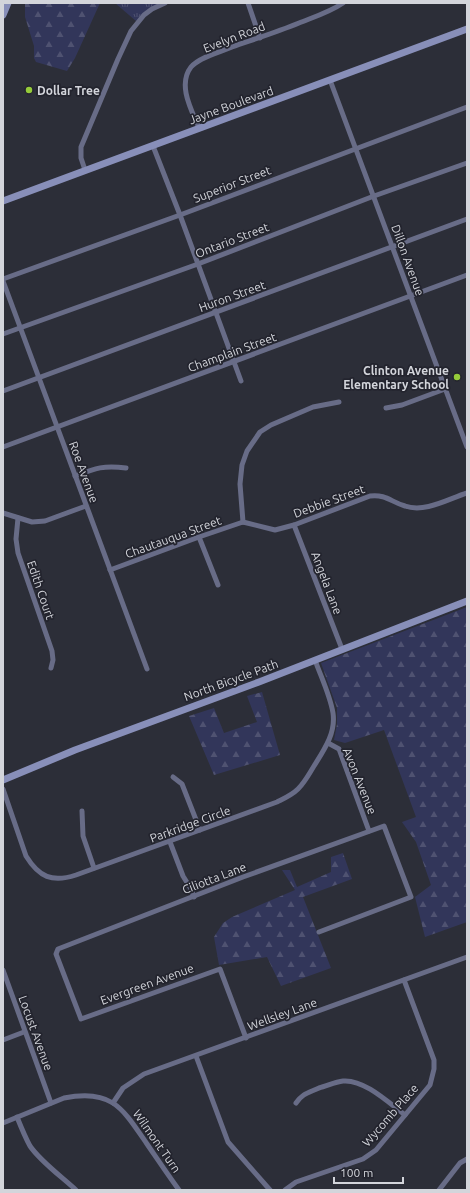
<svg xmlns="http://www.w3.org/2000/svg" width="470" height="1193" font-family="Ubuntu,sans-serif">
<style>
.forest{fill:url(#forest-firs)}
.park{fill:url(#park-tufts)}
.lines{fill:none;stroke-linecap:round;stroke-linejoin:round}
.street{stroke:#686c87;stroke-width:5}
.secondary{stroke:#888fb9;stroke-width:7}
.poi-dot{fill:#96cc3a;stroke:#23242e;stroke-width:1.5}
.labels{text-anchor:middle;dominant-baseline:central;stroke-width:3.5;stroke-linejoin:round;paint-order:stroke}
.street-label{font-size:12px;fill:#d3d5db;stroke:#23242e}
.poi-label{font-size:12px;font-weight:bold;fill:#d3d5db;stroke:#23242e;text-anchor:start}
</style>
<defs>
<pattern id="forest-firs" width="22" height="20" patternUnits="userSpaceOnUse"><rect width="22" height="20" fill="#32365a"/><path d="M5 1l3.5 6h-7zM16 11l3.5 6h-7z" fill="#4f5271"/></pattern>
<pattern id="park-tufts" width="24" height="20" patternUnits="userSpaceOnUse"><rect width="24" height="20" fill="#32365a"/><path d="M3 7l-1-3M5 7V3M7 7l1-3M15 17l-1-3M17 17v-4M19 17l1-3" fill="none" stroke="#4f5271"/></pattern>
</defs>
<rect width="100%" height="100%" fill="#2c2e38"/>
<g class="forest">
<polygon points="25,3 100,3 75,58 67,71 36,62 34,58 34,46 25,17"/>
<polygon points="467,607 467,922 425,937 415,897 431,885 416,842 402,822 416,817 384,730 345,743 334,740 337,724 337,708 321,663"/>
<polygon points="262,692 280,755 214,775 189,716 214,708 224,733 257,722 247,696"/>
<polygon points="343,853 352,879 303,897 331,968 281,986 267,957 219,965 214,937 223,923 232,917 295,890 282,870 290,870 297,887 331,872 331,857"/>
</g>
<polygon class="park" points="115,3 160,3 136,21"/>
<g class="lines">
<g class="street">
<polyline points="248,3 260,38"/>
<polyline points="330,80 467,447"/>
<path d="M199,128C192,111 177,85 191,67C199,57 221,52 232,47C255,39 277,32 299,23C314,17 330,12 343,3"/>
<polyline points="153,146 180,215 241,381"/>
<polyline points="85,170 81,158 81,147 118,59 131,31 144,15 152,9 165,3"/>
<polyline points="3,279 180,215 467,107"/>
<polyline points="3,281 147,669"/>
<polyline points="3,334 198,264 374,196 467,163"/>
<polyline points="3,391 467,219"/>
<polyline points="386,408 402,405 445,389"/>
<polyline points="3,447 467,275"/>
<path d="M75,476C96,468 104,465 126,468"/>
<polyline points="3,513 32,522 45,521 86,506"/>
<polyline points="18,518 16,539 18,553 52,651 53,660 51,668"/>
<path d="M243,522L275,530L294,525L370,496C386,494 391,502 405,506C425,513 448,499 467,493"/>
<polyline points="243,522 240,484 242,465 247,451 260,432 271,425 313,407 339,402"/>
<polyline points="294,525 342,649"/>
<polyline points="199,537 218,585"/>
<polyline points="110,570 199,537 243,522"/>
<polyline points="328,743 339,749 369,831"/>
<polyline points="173,777 182,784 200,830"/>
<path d="M3,789L26,856C39,877 52,883 76,875L277,802C285,798 292,795 298,789C305,782 309,774 314,766C324,750 336,733 333,713C330,695 321,677 315,660"/>
<polyline points="82,811 83,836 94,868"/>
<polyline points="170,842 183,876 191,889 194,897"/>
<polyline points="3,970 51,1103"/>
<polyline points="246,1038 220,969 81,1019 56,954 58,949 243,877 384,826 411,897 319,932"/>
<polyline points="3,1040 24,1032"/>
<polyline points="196,1056 228,1142 270,1190"/>
<polyline points="113,1103 123,1088 144,1074 467,957"/>
<path d="M296,1103C303,1093 308,1093 319,1088C327,1086 335,1082 343,1081C364,1079 389,1103 405,1115"/>
<path d="M17,1117C21,1127 25,1137 30,1146C40,1161 62,1177 76,1190"/>
<path d="M3,1123L64,1098C112,1088 123,1109 147,1144C158,1160 168,1175 179,1190"/>
<polyline points="285,1190 296,1182 363,1159 376,1150 430,1085 434,1069 434,1060 404,980"/>
<polyline points="439,1190 460,1163 467,1159"/>
</g>
<g class="secondary">
<polyline points="3,15 8,3"/>
<polyline points="3,201 467,29"/>
<polyline points="3,780 75,750 259,682 467,601"/>
</g>
</g>
<g class="poi-dot">
<circle cx="29" cy="90" r="4"/>
<circle cx="457" cy="377" r="4"/>
</g>
<g class="labels">
<g class="street-label">
<text transform="translate(234 37) rotate(-21)">Evelyn Road</text>
<text transform="translate(231 105) rotate(-20)">Jayne Boulevard</text>
<text transform="translate(232 184) rotate(-21)">Superior Street</text>
<text transform="translate(232 240) rotate(-21)">Ontario Street</text>
<text transform="translate(408 260) rotate(70)">Dillon Avenue</text>
<text transform="translate(232 296) rotate(-20)">Huron Street</text>
<text transform="translate(232 352) rotate(-20)">Champlain Street</text>
<text transform="translate(84 472) rotate(70)">Roe Avenue</text>
<text transform="translate(329 501) rotate(-20)">Debbie Street</text>
<text transform="translate(173 537) rotate(-20)">Chautauqua Street</text>
<text transform="translate(327 583) rotate(69)">Angela Lane</text>
<text transform="translate(41 590) rotate(71)">Edith Court</text>
<text transform="translate(231 680) rotate(-20)">North Bicycle Path</text>
<text transform="translate(360 781) rotate(68)">Avon Avenue</text>
<text transform="translate(190 824) rotate(-20)">Parkridge Circle</text>
<text transform="translate(214 878) rotate(-21)">Ciliotta Lane</text>
<text transform="translate(147 984) rotate(-20)">Evergreen Avenue</text>
<text transform="translate(282 1014) rotate(-20)">Wellsley Lane</text>
<text transform="translate(36 1033) rotate(70)">Locust Avenue</text>
<text transform="translate(390 1115) rotate(-49)">Wycomb Place</text>
<text transform="translate(157 1141) rotate(55)">Wilmont Turn</text>
</g>
<g class="poi-label">
<text x="37" y="90">Dollar Tree</text>
<text x="449" y="370" text-anchor="end">Clinton Avenue<tspan x="449" dy="14">Elementary School</tspan></text>
</g>
</g>
<rect width="470" height="1193" fill="none" stroke="#d3d5db" stroke-width="8"/>
<path d="M334 1177v6h69v-6" fill="none" stroke="#d3d5db" stroke-width="2"/>
<text x="340" y="1177" font-size="12" fill="#d3d5db" stroke="#23242e" stroke-width="3" paint-order="stroke">100 m</text>
</svg>
